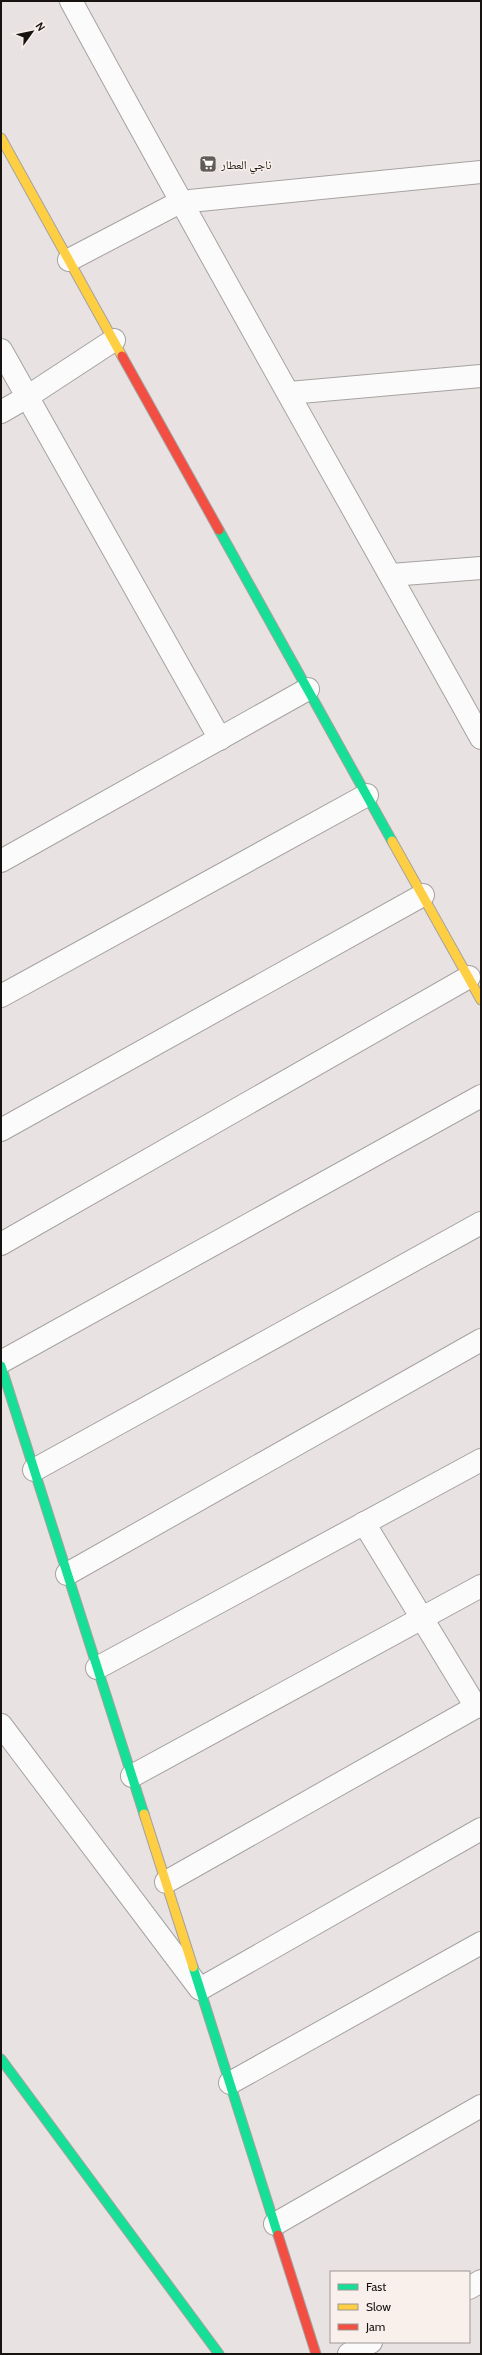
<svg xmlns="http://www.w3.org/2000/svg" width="482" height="2355" font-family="Cabin,'Noto Naskh Arabic',sans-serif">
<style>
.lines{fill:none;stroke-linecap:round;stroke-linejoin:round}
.street-casing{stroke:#a5a2a1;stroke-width:24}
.fast-casing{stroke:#a5a2a1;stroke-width:11}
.slow-casing{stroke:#a5a2a1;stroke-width:11}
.jam-casing{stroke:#a5a2a1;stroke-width:11}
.street{stroke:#fcfbfb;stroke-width:22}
.fast{stroke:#16e098;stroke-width:9}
.slow{stroke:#ffcf43;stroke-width:9}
.jam{stroke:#f24e42;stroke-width:9}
.labels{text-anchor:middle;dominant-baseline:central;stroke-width:3;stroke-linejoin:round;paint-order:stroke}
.poi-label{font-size:12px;fill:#161311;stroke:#f9efeb;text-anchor:start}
</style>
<rect width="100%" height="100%" fill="#e8e3e2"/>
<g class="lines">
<g class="street-casing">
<g id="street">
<path d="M71,1C205,248 344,492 481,738"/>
<polyline points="69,260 180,202 481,172"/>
<polyline points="1,350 220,739"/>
<polyline points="289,393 481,376"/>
<polyline points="1,412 27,397 114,340"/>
<polyline points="391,575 481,568"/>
<polyline points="1,861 308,689"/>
<polyline points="1,996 367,795"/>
<polyline points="1,1130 423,895"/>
<polyline points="1,1244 469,977"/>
<polyline points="1,1362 481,1096"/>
<polyline points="34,1470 481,1223"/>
<polyline points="364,1523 476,1707"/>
<polyline points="67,1574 481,1340"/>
<polyline points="97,1668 481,1460"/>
<polyline points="1,1725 200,1989 481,1829"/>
<polyline points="132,1776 481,1586"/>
<polyline points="166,1882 481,1704"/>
<polyline points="230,2083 481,1943"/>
<polyline points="275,2224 481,2106"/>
<polyline points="469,2288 481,2281"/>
<polyline points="349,2354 371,2342"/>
</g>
</g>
<g class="fast-casing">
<g id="fast">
<polyline points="219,530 392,841"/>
<polyline points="1,1366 144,1814"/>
<polyline points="193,1967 278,2235"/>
<polyline points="1,2059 219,2354"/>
</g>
</g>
<g class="slow-casing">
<g id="slow">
<polyline points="1,138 122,356"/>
<polyline points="392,841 481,1000"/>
<polyline points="144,1814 193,1967"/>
</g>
</g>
<g class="jam-casing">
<g id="jam">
<polyline points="122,356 219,530"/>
<polyline points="278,2235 316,2354"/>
</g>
</g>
<use href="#street" class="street"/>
<use href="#fast" class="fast"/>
<use href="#slow" class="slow"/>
<use href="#jam" class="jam"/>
</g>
<defs>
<g id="supermarket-square" transform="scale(0.9)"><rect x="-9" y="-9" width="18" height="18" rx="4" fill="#605c5a" stroke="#f9efeb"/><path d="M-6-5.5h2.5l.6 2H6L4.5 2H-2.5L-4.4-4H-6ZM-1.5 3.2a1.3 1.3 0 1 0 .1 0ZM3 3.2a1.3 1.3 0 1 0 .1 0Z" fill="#fff"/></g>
</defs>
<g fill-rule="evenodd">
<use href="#supermarket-square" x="208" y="164"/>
</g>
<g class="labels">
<g class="poi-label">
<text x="221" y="164">ناجي العطار</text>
</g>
</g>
<rect width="482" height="2355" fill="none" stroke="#161311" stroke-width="4"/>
<rect x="330" y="2271" width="140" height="72" fill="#f9efeb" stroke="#9e9794"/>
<rect x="338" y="2284" width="20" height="6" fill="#16e098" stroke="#9e9794"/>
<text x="366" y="2291" font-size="12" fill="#161311">Fast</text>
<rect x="338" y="2304" width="20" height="6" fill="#ffcf43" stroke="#9e9794"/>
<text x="366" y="2311" font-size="12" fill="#161311">Slow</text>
<rect x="338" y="2324" width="20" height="6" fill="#f24e42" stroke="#9e9794"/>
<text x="366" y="2331" font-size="12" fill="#161311">Jam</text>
<g transform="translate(32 32) rotate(57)" stroke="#f9efeb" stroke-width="3" paint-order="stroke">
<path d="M0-3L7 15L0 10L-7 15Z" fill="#161311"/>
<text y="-6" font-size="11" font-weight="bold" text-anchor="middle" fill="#161311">N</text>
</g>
</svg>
